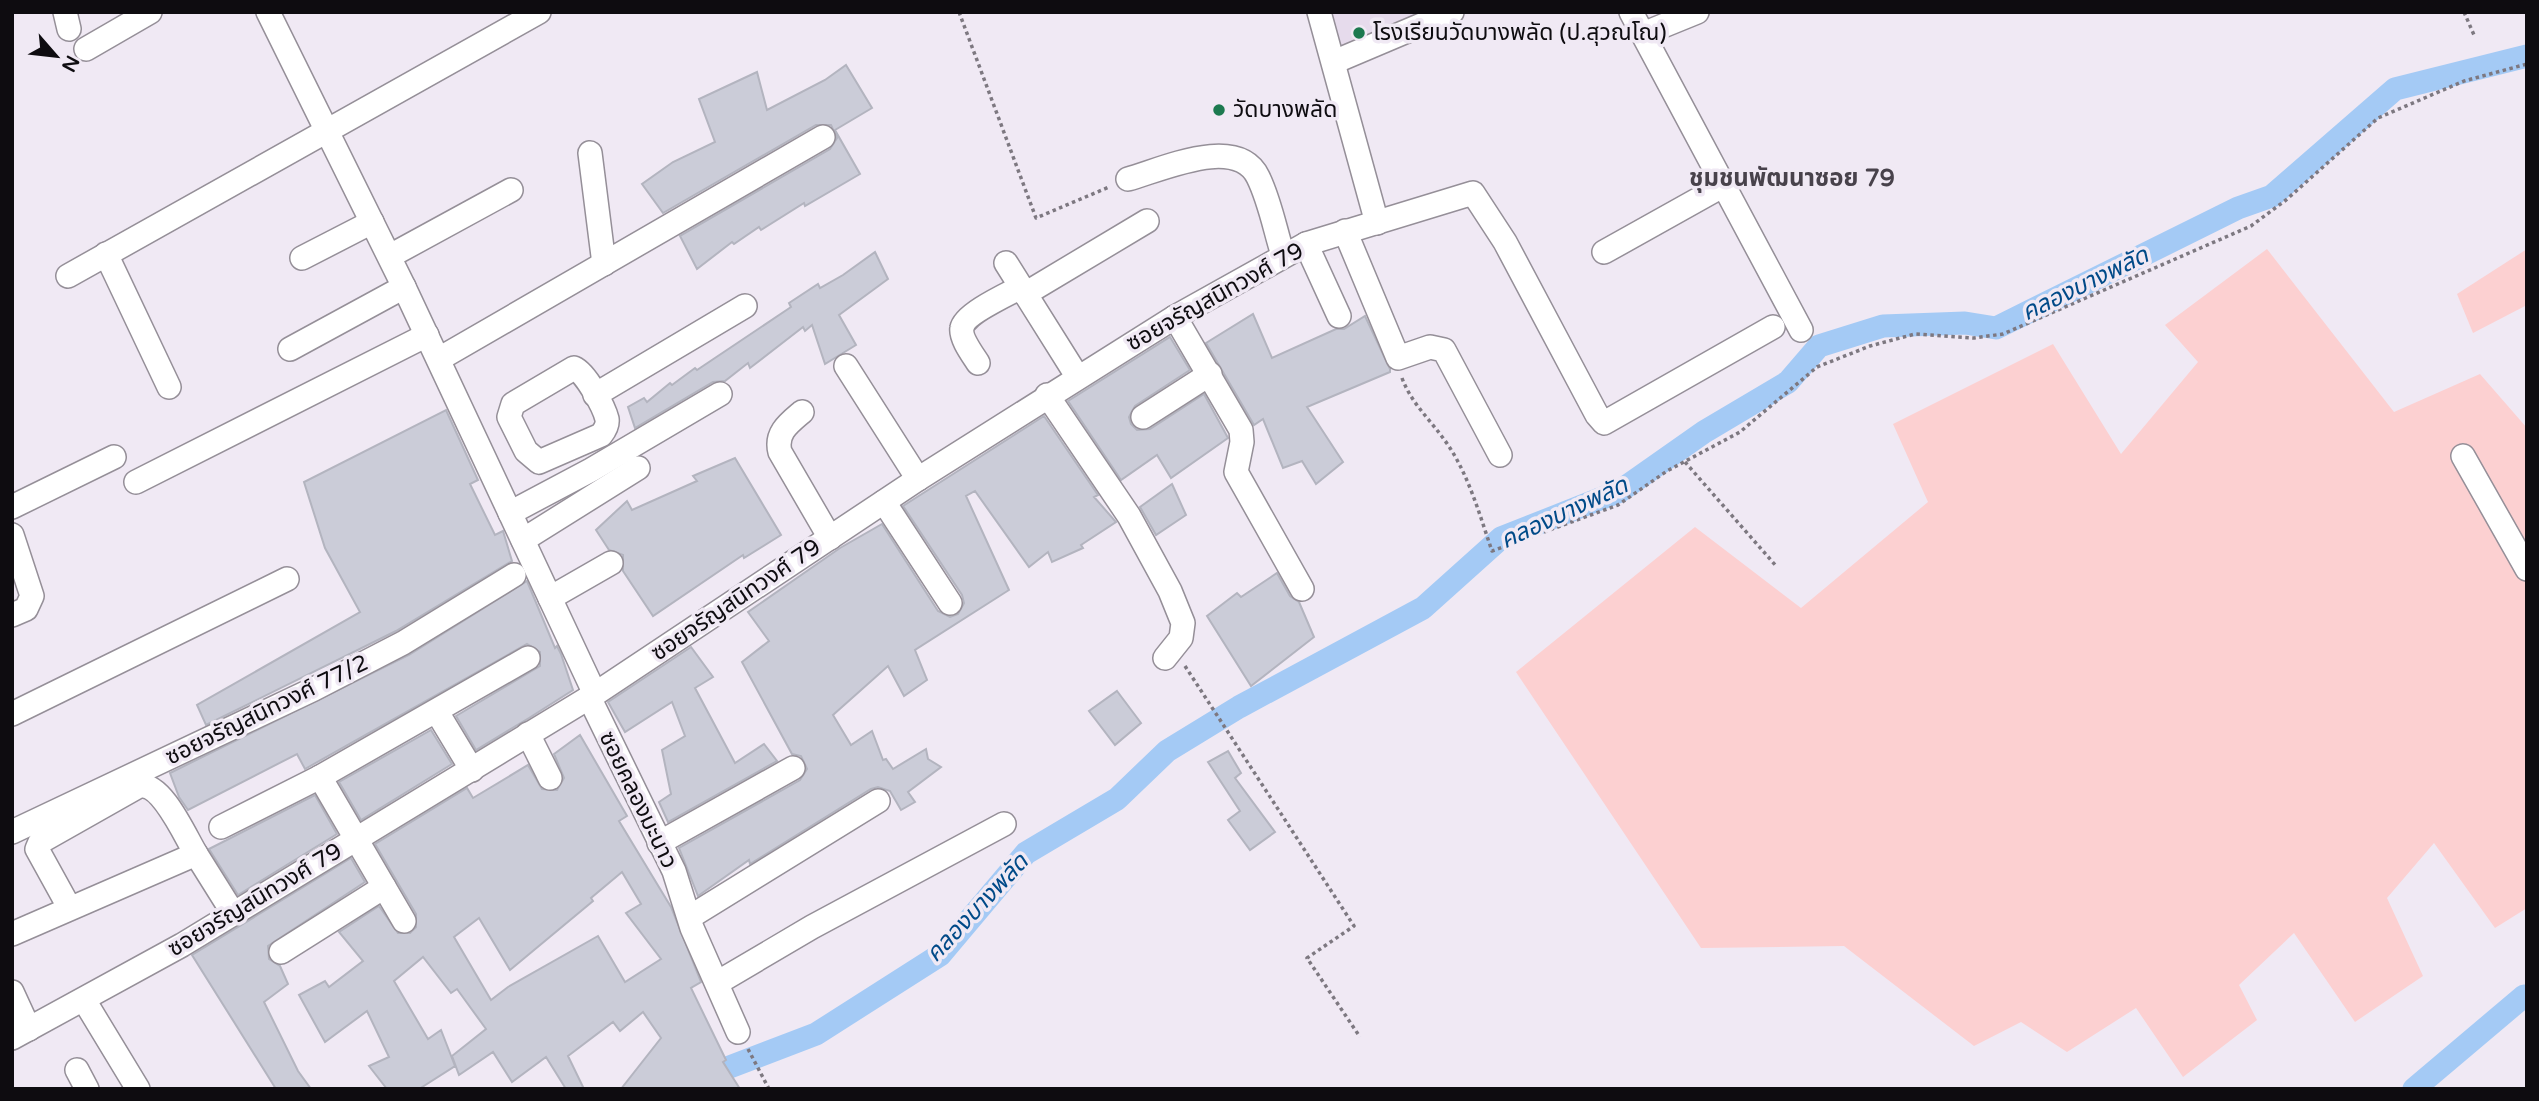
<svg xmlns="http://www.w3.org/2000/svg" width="2539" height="1101" font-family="'Varela Round','Noto Sans Thai',sans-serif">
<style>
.built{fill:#e6dbec}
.green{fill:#fcd0d1}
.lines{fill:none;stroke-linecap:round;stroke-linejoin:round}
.canal{stroke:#a4caf5;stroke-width:23}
.building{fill:#cbccd8;stroke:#b3b4bf;stroke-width:2;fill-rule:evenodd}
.minor-casing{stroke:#958f98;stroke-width:26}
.path{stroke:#7d7880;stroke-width:3.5;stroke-dasharray:3.5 3.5;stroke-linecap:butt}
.minor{stroke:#fff;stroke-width:23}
.poi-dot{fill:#1c794f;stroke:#f0e9f4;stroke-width:2.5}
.labels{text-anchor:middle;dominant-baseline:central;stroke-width:7;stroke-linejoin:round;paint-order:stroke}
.poi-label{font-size:23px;fill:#0e0c10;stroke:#f0e9f4;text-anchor:start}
.street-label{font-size:23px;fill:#0e0c10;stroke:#f0e9f4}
.neighbourhood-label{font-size:24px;font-weight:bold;fill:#48424b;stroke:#f0e9f4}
.water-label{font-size:24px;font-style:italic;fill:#004a88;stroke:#f0e9f4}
</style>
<rect width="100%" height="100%" fill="#f0e9f4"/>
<polygon class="built" points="1325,12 1436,12 1337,54"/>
<g class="green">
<polygon points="2267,249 2394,412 2480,374 2527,428 2527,908 2495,928 2434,843 2387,898 2423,976 2355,1022 2294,933 2239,985 2257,1020 2183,1077 2136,1008 2067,1052 2021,1022 1974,1046 1844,946 1701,948 1516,672 1695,527 1801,608 1928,502 1893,424 2053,344 2121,454 2198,362 2165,325"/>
<polygon points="2527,249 2527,305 2473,333 2457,294"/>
</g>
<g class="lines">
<g class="canal">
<polyline points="703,1085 727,1068 816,1034 940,955 1026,853 1117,799 1167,751 1239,707 1423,608 1501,538 1620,491 1704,432 1788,382 1819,346 1883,326 1965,323 1996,328 2238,208 2272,196 2395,89 2527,56"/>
<polyline points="2414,1089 2524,996 2527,999"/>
</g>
</g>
<g class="building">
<polygon points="846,65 872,108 835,130 860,174 805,206 804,203 761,230 759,227 734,244 732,242 697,269 680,236 830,149 837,138 831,125 816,125 663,213 642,184 673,162 715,142 699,99 757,72 767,110 825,80"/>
<polygon points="875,252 888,279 839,315 856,345 825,364 812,325 805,331 803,327 750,368 748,363 725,381 713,382 635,428 628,407 644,398 647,402 670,383 672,385 695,368 697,370 791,307 789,303 818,284 820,288 843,275"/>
<polygon points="1253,314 1272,358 1336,329 1344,329 1365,316 1390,369 1390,372 1307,407 1343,462 1316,484 1302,461 1283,468 1263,419 1254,425 1206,343"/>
<polygon points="1170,337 1190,370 1135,406 1129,417 1131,424 1137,430 1150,429 1204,394 1228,438 1171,478 1157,455 1121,480 1068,401"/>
<polygon points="446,410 478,480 470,484 495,535 503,531 512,561 396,631 206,725 197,705 360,612 325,548 304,482"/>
<polygon points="1044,416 1098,495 1094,497 1116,522 1081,545 1083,548 1052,562 1048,552 1029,567 975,491 966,496 1009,590 915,650 927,680 904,696 888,666 833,715 851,745 872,731 883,760 886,759 893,769 926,749 928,759 941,767 908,792 915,802 901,810 890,791 878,787 871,789 750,864 749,860 698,896 679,848 800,780 807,769 801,756 792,754 742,662 769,641 748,612 840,548 882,524 938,611 950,617 958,614 964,603 962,595 903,506"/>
<polygon points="735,458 781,535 744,558 743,555 653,616 623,571 623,555 609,550 596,530 627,501 632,510 697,481 693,476"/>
<polygon points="1172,484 1186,515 1156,535 1140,507"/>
<polygon points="1277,573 1290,596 1299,602 1314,637 1251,686 1207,616 1237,593 1241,597"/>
<polygon points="527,581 555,648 557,646 561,654 573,690 529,718 476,750 456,716 540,666 540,652 527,644 305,769 297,754 188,810 179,797 170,773 409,655"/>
<polygon points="691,647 713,677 695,688 735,763 764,744 777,761 668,822 659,802 671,794 662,750 685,736 672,702 625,732 608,702"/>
<polygon points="1117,691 1141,723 1115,745 1089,711"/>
<polygon points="431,730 452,764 361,820 339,782"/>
<path d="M580,735L627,816L619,821L671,907L701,982L691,988L726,1060L723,1062L740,1089H621L661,1038L643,1012L620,1031L613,1022L568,1056L584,1089H566L546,1057L512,1082L493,1052L459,1075L452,1056L486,1029L457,989L451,993L423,957L394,981L428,1039L441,1030L455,1066L419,1089H387L369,1066L389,1057L367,1011L325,1042L299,995L325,981L329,987L363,961L339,932L379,906L398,933H410L416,927V914L375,844L467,788L473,798L528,765L542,789L557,790L564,778L554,754ZM622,872L641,904L626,913L661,959L625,982L598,936L508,987L491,1000L454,937L479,918L510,970L593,901L591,898Z"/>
<polygon points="1228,751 1241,773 1235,778 1275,832 1250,850 1228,820 1240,811 1208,762"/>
<polygon points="315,795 337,834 238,895 209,849"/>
<polygon points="351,858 365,882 268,946 269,959 280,966 288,984 264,1002 298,1071 311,1089 276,1089 192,955"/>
</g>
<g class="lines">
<g class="minor-casing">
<g id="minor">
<polyline points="65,12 69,29"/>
<polyline points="268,12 404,287 595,694"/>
<polyline points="1319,12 1377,223"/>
<polyline points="1631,12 1801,330"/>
<polyline points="1643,34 1697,12"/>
<polyline points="86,49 150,12"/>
<polyline points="1334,62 1452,12"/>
<polyline points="590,153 604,264"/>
<path d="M1128,179C1161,170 1237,134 1258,177C1270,201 1275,230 1283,255"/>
<polyline points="1345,231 1398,358 1430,347 1444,350 1500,455"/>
<polyline points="1306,244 1339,316"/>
<polyline points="1604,252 1724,185"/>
<polyline points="106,254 169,387"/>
<polyline points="390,256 511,190"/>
<polyline points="302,258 372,222"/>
<polyline points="1006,263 1077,376"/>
<polyline points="68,276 539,12"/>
<polyline points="1025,294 1147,221"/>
<polyline points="1175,317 1241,430 1242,442 1236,472 1302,589"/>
<polyline points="290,349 404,287"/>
<polyline points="439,359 823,137"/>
<path d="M978,363C973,355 960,338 962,328C964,314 1008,294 1021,287"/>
<polyline points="846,366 918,479"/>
<path d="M574,368C586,373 604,407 607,419C608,425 605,430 601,435L539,462L526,451L509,417L513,404Z"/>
<polyline points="595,395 745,306"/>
<polyline points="1047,395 1129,516 1170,591 1183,623 1181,638 1165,658"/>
<path d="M802,412C789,423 775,433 780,452L830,538"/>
<polyline points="1143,417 1210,374"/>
<polyline points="2463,456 2527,569"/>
<polyline points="136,482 427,335"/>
<polyline points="884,502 950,603"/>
<polyline points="12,507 114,457"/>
<polyline points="510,513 591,470 720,394"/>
<polyline points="12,535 32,596 26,609 12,615"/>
<polyline points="523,540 638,468"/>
<polyline points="550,598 611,563"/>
<polyline points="589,697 674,871 692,928 738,1032"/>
<polyline points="437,712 472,770"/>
<polyline points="12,714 287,579"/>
<polyline points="528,734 550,778"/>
<polyline points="221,827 320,777"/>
<polyline points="12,832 314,689 403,643 514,575"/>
<polyline points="659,843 793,768"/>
<path d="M69,907L37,849L40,842L139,786C162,782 185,836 196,854"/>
<polyline points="690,917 878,801"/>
<polyline points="404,921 320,777 528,658"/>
<polyline points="12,934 196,854 233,913"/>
<polyline points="281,952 384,887"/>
<polyline points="717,983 812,927 1004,824"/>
<polyline points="12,992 29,1029"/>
<polyline points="84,1000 138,1089"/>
<polyline points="12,1038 182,945 595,694 918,479 1175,317 1306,244 1473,193 1505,242 1597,415 1604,423 1773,327"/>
<polyline points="77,1070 87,1089"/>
</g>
</g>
<g class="path">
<polyline points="959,12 1036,218 1109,187"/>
<polyline points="2464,12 2474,35"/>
<path d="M1402,378C1412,405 1432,421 1448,445C1469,476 1480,516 1492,551L1618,505L1667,471L1740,432L1817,367L1870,346L1915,334L1974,338L2003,334L2251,226L2286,200L2378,118L2464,81L2527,64"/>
<polyline points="1685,462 1777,567"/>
<polyline points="1185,666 1354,926 1307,958 1360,1037"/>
<polyline points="748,1049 769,1089"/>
</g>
<use href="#minor" class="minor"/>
</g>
<g class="poi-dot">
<circle cx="1359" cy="33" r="7"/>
<circle cx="1219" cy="110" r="7"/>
</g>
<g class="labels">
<g class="poi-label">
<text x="1373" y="33">โรงเรียนวัดบางพลัด (ป.สุวณโณ)</text>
<text x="1233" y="110">วัดบางพลัด</text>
</g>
<g class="street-label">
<text transform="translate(1215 297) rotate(-29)">ซอยจรัญสนิทวงศ์ 79</text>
<text transform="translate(736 600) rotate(-34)">ซอยจรัญสนิทวงศ์ 79</text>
<text transform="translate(267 710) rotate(-26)">ซอยจรัญสนิทวงศ์ 77/2</text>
<text transform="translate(638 800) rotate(64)">ซอยคลองมะนาว</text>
<text transform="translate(255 900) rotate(-31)">ซอยจรัญสนิทวงศ์ 79</text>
</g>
<g class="neighbourhood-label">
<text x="1792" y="178">ชุมชนพัฒนาซอย 79</text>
</g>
<g class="water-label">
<text transform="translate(2085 284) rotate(-26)">คลองบางพลัด</text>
<text transform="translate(1564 513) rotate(-25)">คลองบางพลัด</text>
<text transform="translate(977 908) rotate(-47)">คลองบางพลัด</text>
</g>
</g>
<rect width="2539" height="1101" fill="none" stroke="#0e0c10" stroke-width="28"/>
<g transform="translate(56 56) rotate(118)" stroke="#f0e9f4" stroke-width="5" paint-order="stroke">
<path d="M0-5L12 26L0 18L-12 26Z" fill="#0e0c10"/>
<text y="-10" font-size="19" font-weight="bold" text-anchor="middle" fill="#0e0c10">N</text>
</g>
</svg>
